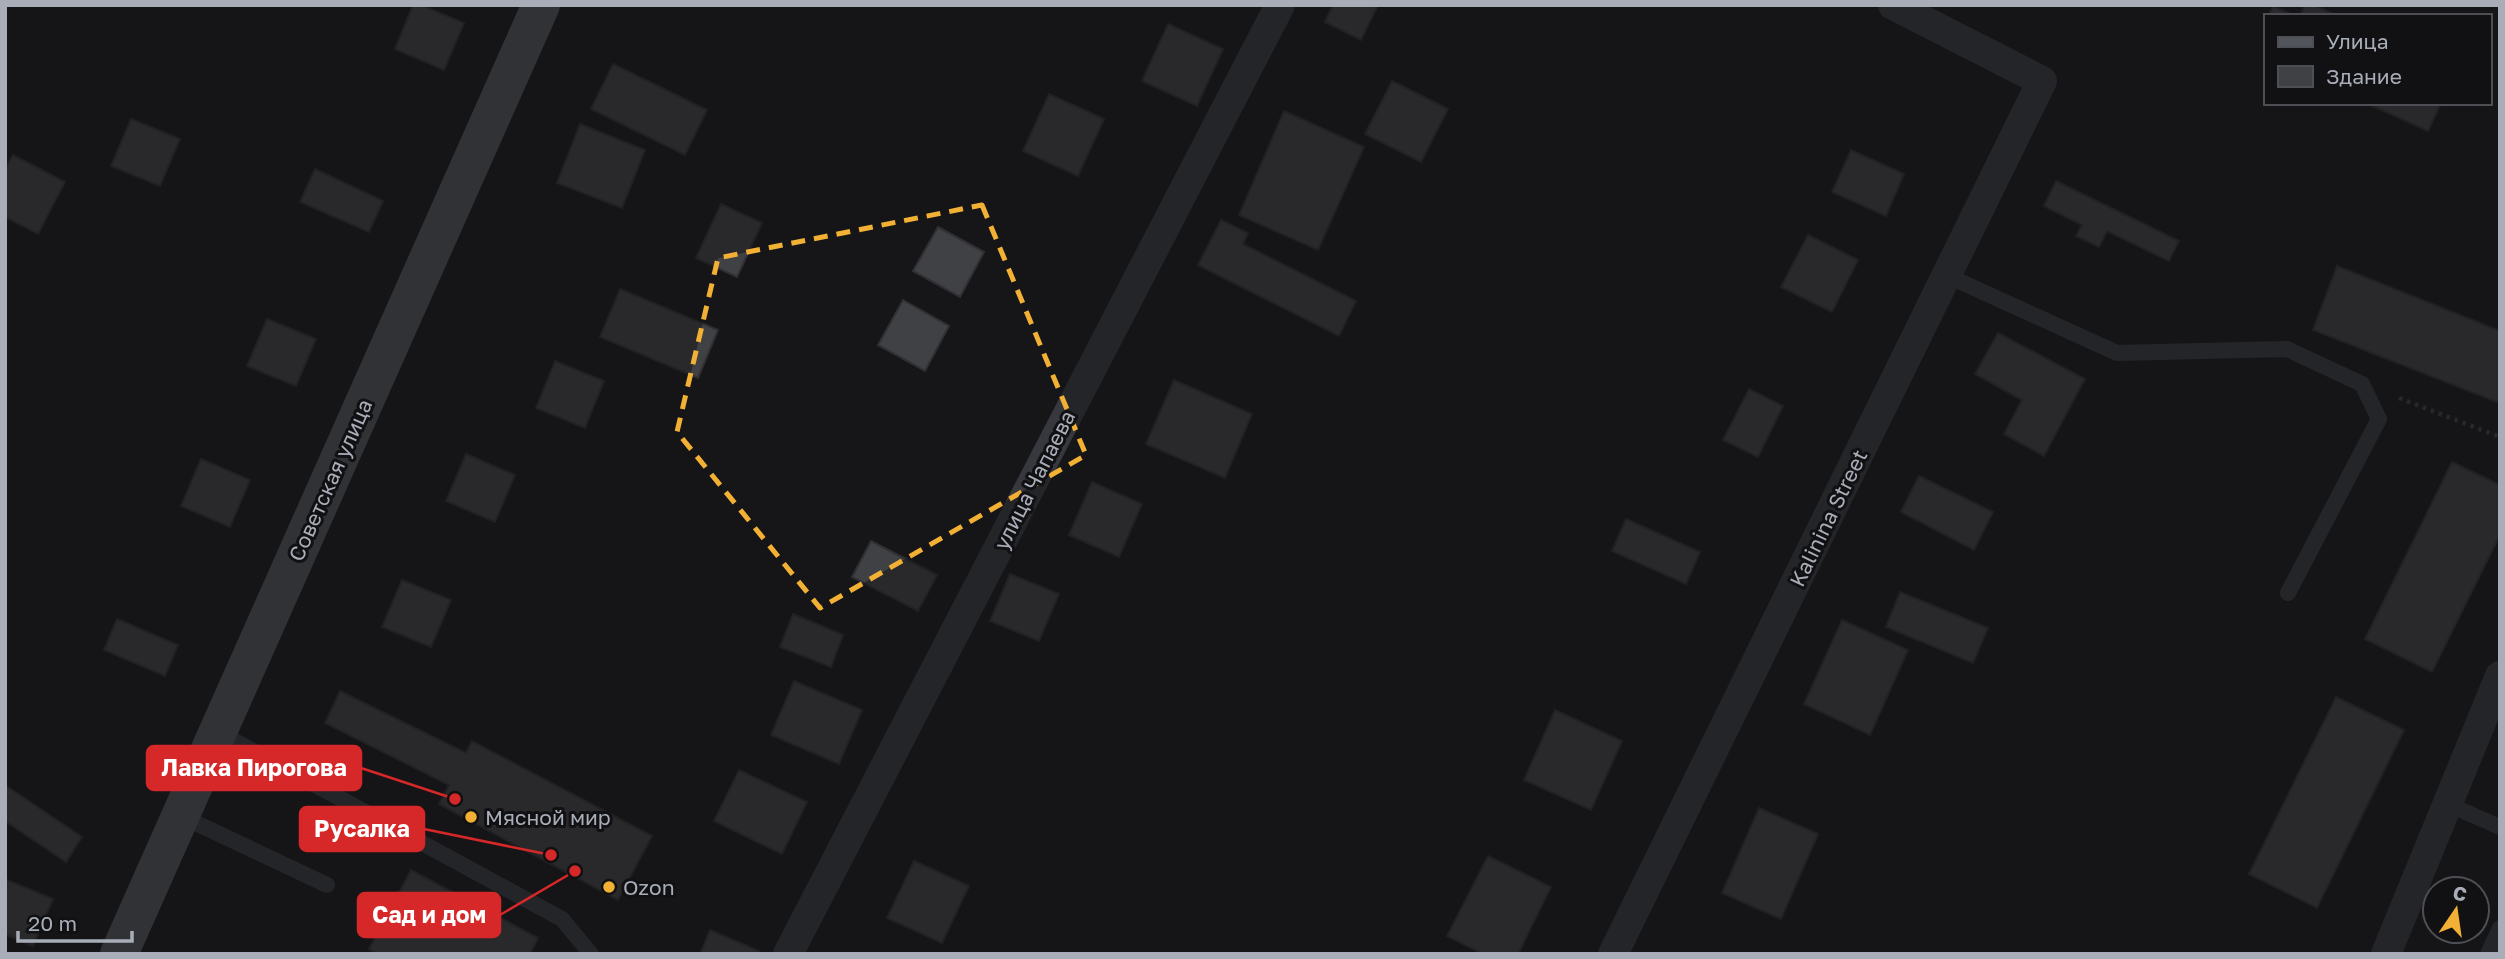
<svg xmlns="http://www.w3.org/2000/svg" width="2505" height="959" font-family="'Golos Text',sans-serif">
<style>
.building{fill:#404145;stroke:#303034;stroke-width:2}
.lines{fill:none;stroke-linecap:round;stroke-linejoin:round}
.path{stroke:#3d3f44;stroke-width:4.5;stroke-dasharray:3.5 5;stroke-linecap:butt}
.lane{stroke:#37383d;stroke-width:16}
.street{stroke:#37383d;stroke-width:30}
.primary{stroke:#53555c;stroke-width:38}
.marked{fill:none;stroke:#f2b134;stroke-width:5;stroke-dasharray:14 9;stroke-linejoin:round}
.poi-dot{fill:#f2b134;stroke:#111113;stroke-width:2.5}
.labels{text-anchor:middle;dominant-baseline:central;stroke-width:6;stroke-linejoin:round;paint-order:stroke}
.street-label{font-size:21px;fill:#a8adb8;stroke:#111113}
.poi-label{font-size:21px;fill:#a8adb8;stroke:#111113;text-anchor:start}
.leader{fill:none;stroke:#d62828;stroke-width:2.5}
.callout-dot{fill:#d62828;stroke:#111113;stroke-width:2.5}
.callout{fill:#d62828;stroke:#d62828;stroke-width:2.5}
.callout-label{font-size:23px;text-anchor:middle;font-weight:bold;fill:#fff}
</style>
<rect width="100%" height="100%" fill="#161618"/>
<g class="building">
<polygon points="413,5 421,5 464,23 444,70 395,49"/>
<polygon points="1333,5 1378,5 1361,40 1325,22"/>
<polygon points="2305,5 2314,5 2337,16 2300,16"/>
<polygon points="2273,6 2295,16 2268,16"/>
<polygon points="1168,24 1223,49 1197,106 1142,81"/>
<polygon points="613,64 707,110 685,155 591,109"/>
<polygon points="1392,81 1448,109 1421,162 1365,134"/>
<polygon points="1049,94 1104,119 1078,176 1023,151"/>
<polygon points="2366,103 2441,103 2428,131"/>
<polygon points="1284,111 1364,147 1318,250 1239,215"/>
<polygon points="131,119 180,139 160,186 111,166"/>
<polygon points="580,124 645,150 622,208 557,183"/>
<polygon points="1851,150 1904,174 1886,216 1832,192"/>
<polygon points="13,155 65,182 38,234 5,217 5,169"/>
<polygon points="315,169 383,201 369,232 300,202"/>
<polygon points="2056,181 2179,241 2169,261 2107,231 2099,247 2076,236 2082,225 2044,206"/>
<polygon points="721,204 762,223 737,277 696,258"/>
<polygon points="1221,220 1248,233 1243,244 1356,301 1339,336 1198,265"/>
<polygon points="938,227 984,252 960,297 913,271"/>
<polygon points="1808,235 1858,260 1832,312 1781,287"/>
<polygon points="2337,266 2500,331 2500,396 2497,402 2313,330"/>
<polygon points="620,289 718,330 698,378 600,337"/>
<polygon points="903,300 949,326 925,371 878,345"/>
<polygon points="267,319 316,339 296,386 247,366"/>
<polygon points="1998,333 2085,379 2044,456 2004,434 2022,400 1975,374"/>
<polygon points="555,361 604,381 585,428 536,408"/>
<polygon points="1174,380 1252,414 1225,478 1146,444"/>
<polygon points="1749,389 1783,406 1758,457 1723,440"/>
<polygon points="466,454 515,475 495,522 446,501"/>
<polygon points="201,459 250,480 230,527 181,506"/>
<polygon points="2452,462 2500,485 2500,535 2432,672 2365,639"/>
<polygon points="1919,476 1993,512 1974,550 1901,512"/>
<polygon points="1092,482 1142,504 1119,557 1069,535"/>
<polygon points="1626,519 1700,552 1686,584 1612,551"/>
<polygon points="871,541 937,575 918,611 852,577"/>
<polygon points="1010,574 1059,594 1039,641 990,621"/>
<polygon points="402,580 451,600 431,647 382,627"/>
<polygon points="1900,592 1988,628 1973,663 1886,627"/>
<polygon points="793,614 843,635 831,667 780,647"/>
<polygon points="117,619 178,645 165,676 104,650"/>
<polygon points="1842,620 1908,650 1870,735 1804,704"/>
<polygon points="794,681 862,710 839,764 771,735"/>
<polygon points="340,691 466,753 472,741 652,836 618,900 439,804 449,785 325,723"/>
<polygon points="2336,697 2404,730 2317,908 2249,874"/>
<polygon points="1555,710 1622,741 1591,810 1524,780"/>
<polygon points="739,770 807,802 782,854 714,821"/>
<polygon points="5,785 82,837 66,862 5,821"/>
<polygon points="1759,808 1818,834 1781,919 1722,893"/>
<polygon points="1488,856 1551,887 1518,954 1483,954 1447,936"/>
<polygon points="914,861 969,886 942,943 887,918"/>
<polygon points="411,870 538,938 530,954 378,954 369,949"/>
<polygon points="5,879 53,899 33,946 5,934"/>
<polygon points="710,930 759,951 758,954 700,954"/>
</g>
<g class="lines">
<polyline class="path" points="2399,398 2500,437"/>
<g class="lane">
<polyline points="1948,276 2117,353 2287,349 2362,384 2379,419 2288,593"/>
<polyline points="218,732 562,919 591,954"/>
<polyline points="2447,804 2500,827"/>
<polyline points="181,816 327,885"/>
<polyline points="2488,954 2500,928"/>
</g>
<g class="street">
<polyline points="788,954 1280,5"/>
<polyline points="1613,954 2042,81 1893,5"/>
<polyline points="2386,954 2500,676"/>
</g>
<polyline class="primary" points="119,954 541,5"/>
</g>
<path d="M0 0H2505V959H0ZM982,205L1086,455L820,608L677,432L718,258Z" fill="#161618" fill-opacity=".55" fill-rule="evenodd"/>
<path class="marked" d="M982,205L1086,455L820,608L677,432L718,258Z"/>
<g class="poi-dot">
<circle cx="471" cy="817" r="7"/>
<circle cx="609" cy="887" r="7"/>
</g>
<g class="labels">
<g class="street-label">
<text transform="translate(330 480) rotate(-66)">Советская улица</text>
<text transform="translate(1034 480) rotate(-63)">улица Чапаева</text>
<text transform="translate(1828 518) rotate(-64)">Kalinina Street</text>
</g>
<g class="poi-label">
<text x="485" y="817">Мясной мир</text>
<text x="623" y="887">Ozon</text>
</g>
</g>
<path class="leader" d="M455 799L361 768M551 855L424 829M575 871L500 915"/>
<g class="callout-dot">
<circle cx="455" cy="799" r="7"/>
<circle cx="551" cy="855" r="7"/>
<circle cx="575" cy="871" r="7"/>
</g>
<g class="callout">
<rect x="147" y="746" width="214" height="44" rx="7"/>
<rect x="300" y="807" width="124" height="44" rx="7"/>
<rect x="358" y="893" width="142" height="44" rx="7"/>
</g>
<g class="callout-label">
<text x="254" y="776">Лавка Пирогова</text>
<text x="362" y="837">Русалка</text>
<text x="429" y="923">Сад и дом</text>
</g>
<rect width="2505" height="959" fill="none" stroke="#a8adb8" stroke-width="14"/>
<rect x="2264" y="14" width="228" height="91" fill="#111113" stroke="#4d4f55" stroke-width="2"/>
<rect x="2278" y="37" width="35" height="10" fill="#53555c" stroke="#4d4f55" stroke-width="2"/>
<text x="2326" y="49" font-size="21" fill="#a8adb8">Улица</text>
<rect x="2278" y="66" width="35" height="21" fill="#404145" stroke="#4d4f55" stroke-width="2"/>
<text x="2326" y="84" font-size="21" fill="#a8adb8">Здание</text>
<g transform="translate(2456 910) rotate(13)"><circle r="33" fill="#111113" stroke="#4d4f55" stroke-width="2"/>
<path d="M0-5L12 26L0 18L-12 26Z" fill="#f2b134"/>
<text y="-10" font-size="19" font-weight="bold" text-anchor="middle" fill="#a8adb8">С</text>
</g>
<path d="M18 931v10h114v-10" fill="none" stroke="#a8adb8" stroke-width="3.5"/>
<text x="28" y="931" font-size="21" fill="#a8adb8" stroke="#111113" stroke-width="5" paint-order="stroke">20 m</text>
</svg>
